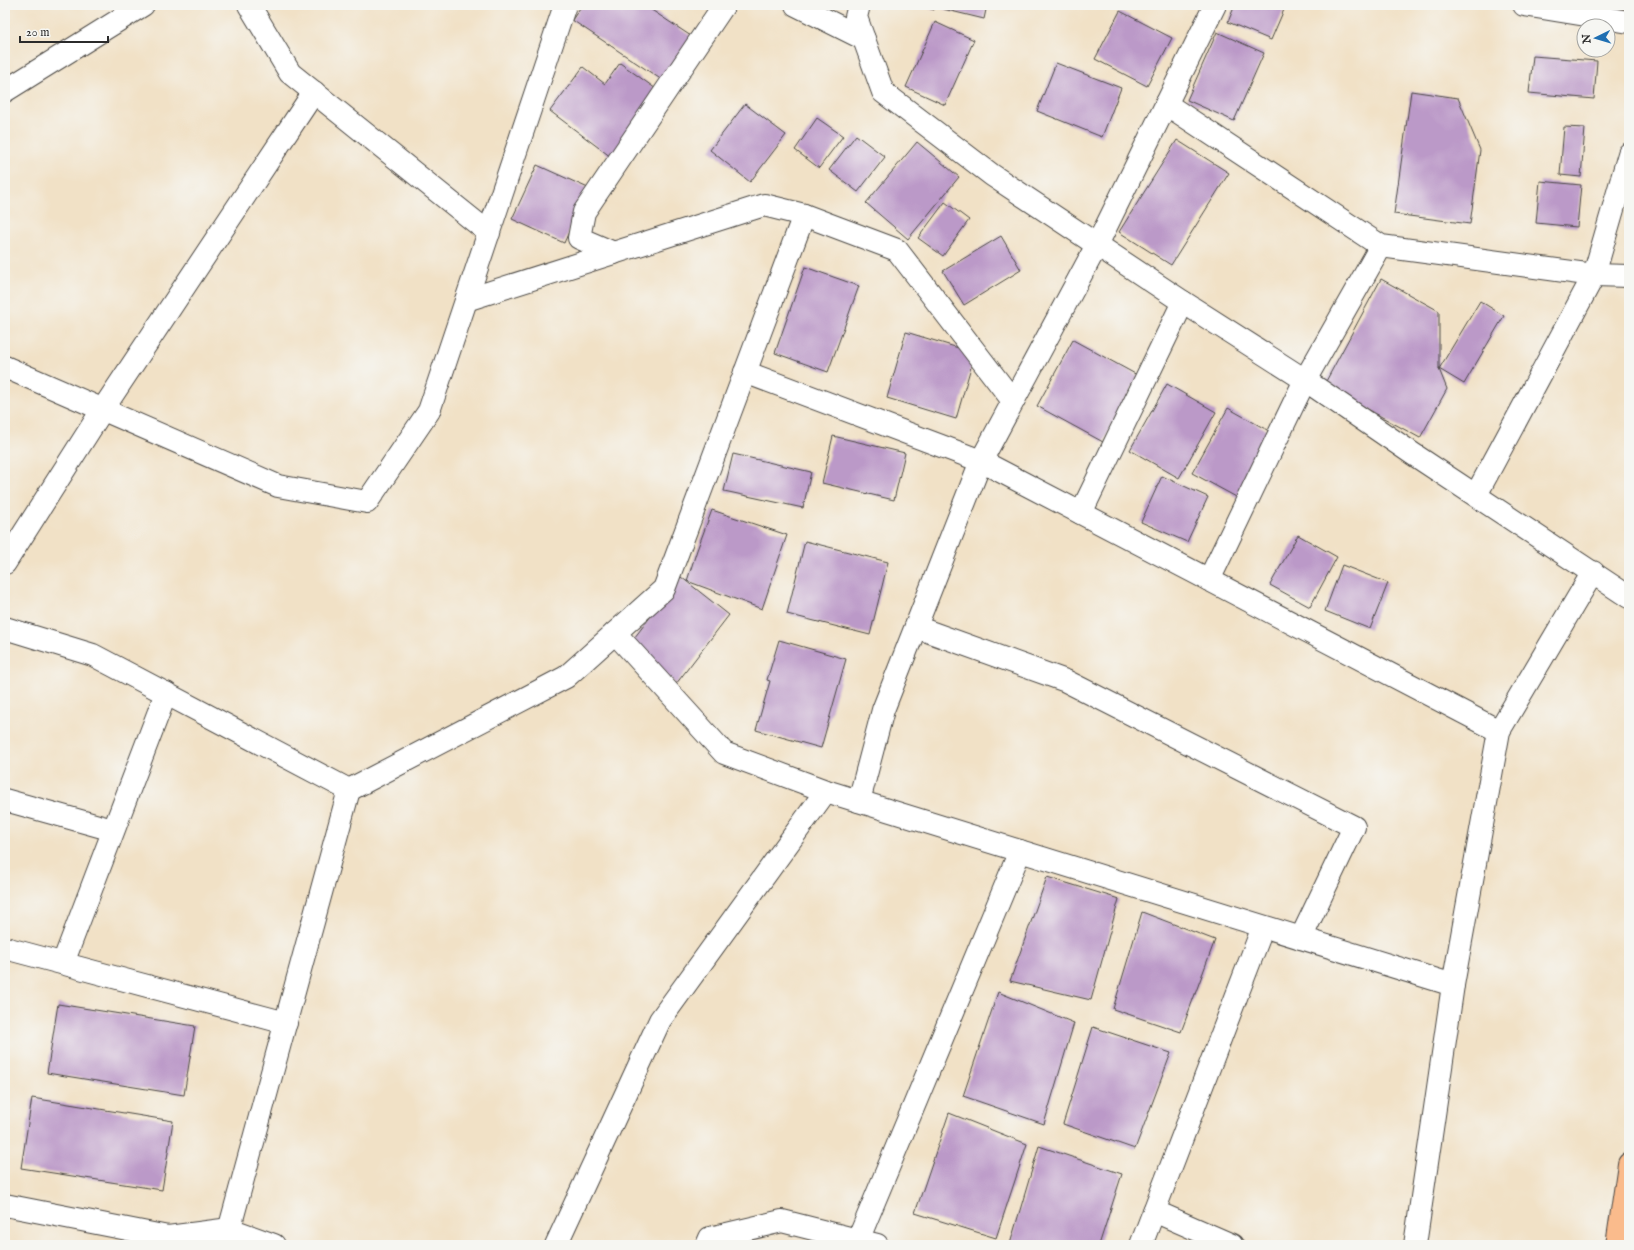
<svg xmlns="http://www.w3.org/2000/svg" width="1634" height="1250" font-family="'IM FELL English',serif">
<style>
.building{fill:#bb99c8}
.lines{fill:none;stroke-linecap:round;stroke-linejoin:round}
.minor-casing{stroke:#494642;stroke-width:24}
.trunk-casing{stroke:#494642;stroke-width:24}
.minor{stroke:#fff;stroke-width:22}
.trunk{stroke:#fabb8c;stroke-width:22}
</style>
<rect width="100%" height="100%" fill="#f6f6f2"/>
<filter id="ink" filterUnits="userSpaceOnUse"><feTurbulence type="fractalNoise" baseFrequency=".025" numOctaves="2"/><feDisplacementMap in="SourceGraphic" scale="8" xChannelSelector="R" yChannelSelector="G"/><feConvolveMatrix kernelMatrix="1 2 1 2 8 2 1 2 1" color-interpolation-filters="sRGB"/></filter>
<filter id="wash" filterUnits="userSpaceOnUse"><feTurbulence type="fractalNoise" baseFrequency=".012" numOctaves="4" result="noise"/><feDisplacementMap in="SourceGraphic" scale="16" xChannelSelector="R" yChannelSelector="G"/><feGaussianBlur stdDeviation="0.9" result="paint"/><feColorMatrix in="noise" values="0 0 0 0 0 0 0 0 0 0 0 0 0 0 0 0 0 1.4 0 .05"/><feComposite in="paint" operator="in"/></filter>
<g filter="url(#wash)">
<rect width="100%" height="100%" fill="#f1e1c6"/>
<g id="blocks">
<g class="building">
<polygon points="582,5 644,5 697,40 668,84 572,20"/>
<polygon points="919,5 935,5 934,10"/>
<polygon points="944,5 987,5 984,19 943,9"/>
<polygon points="1235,5 1286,5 1271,40 1228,22"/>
<polygon points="1120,11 1172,38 1147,86 1095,59"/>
<polygon points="935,22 974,40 945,105 906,87"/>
<polygon points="1217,32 1264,53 1234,121 1187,100"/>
<polygon points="1533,56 1597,61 1594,99 1529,93"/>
<polygon points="620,63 663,94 611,157 550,111 583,67 605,84"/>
<polygon points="1056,63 1121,88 1102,137 1037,111"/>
<polygon points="1411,91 1458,98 1480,150 1470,224 1394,214"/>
<polygon points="745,104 786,135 750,182 710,150"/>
<polygon points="817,118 843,136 819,168 795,150"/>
<polygon points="1564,127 1585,128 1581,177 1560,175"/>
<polygon points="856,135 885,157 858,192 829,170"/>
<polygon points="1177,140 1229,173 1171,265 1119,232"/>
<polygon points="917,142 959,177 908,239 866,203"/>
<polygon points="537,165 588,188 564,243 512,219"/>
<polygon points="1540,181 1581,185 1577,227 1536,223"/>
<polygon points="945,202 969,220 943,256 918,238"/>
<polygon points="1001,236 1021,270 964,305 943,271"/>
<polygon points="805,267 859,286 828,372 775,353"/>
<polygon points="1381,279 1439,311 1439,369 1447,389 1420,438 1324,385"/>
<polygon points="1480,301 1504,316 1464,384 1439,369"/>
<polygon points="906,332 975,353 956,419 887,398"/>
<polygon points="1073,340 1139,376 1103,442 1037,406"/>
<polygon points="1167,384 1216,412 1179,478 1130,450"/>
<polygon points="1228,408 1276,435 1240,499 1192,473"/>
<polygon points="833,436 905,453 894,500 822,483"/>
<polygon points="733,454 811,472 803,508 724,491"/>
<polygon points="1162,476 1208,497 1187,542 1141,522"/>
<polygon points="712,510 787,535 762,609 687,581 697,550"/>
<polygon points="1298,535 1337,557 1310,607 1270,585"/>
<polygon points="805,541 888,562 870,635 787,614"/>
<polygon points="1342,565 1388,583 1370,629 1325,611"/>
<polygon points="681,577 729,615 676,684 628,646"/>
<polygon points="779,640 846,659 821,748 756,730 770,681 767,680"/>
<polygon points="1047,877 1119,899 1091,1000 1010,981"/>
<polygon points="1142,912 1215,940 1181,1032 1113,1009"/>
<polygon points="998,992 1074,1023 1044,1124 963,1096"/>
<polygon points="58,1004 195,1026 184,1095 47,1073"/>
<polygon points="1093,1027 1171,1053 1135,1149 1063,1124"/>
<polygon points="32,1098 173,1121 162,1190 21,1168"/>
<polygon points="949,1113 1027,1144 996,1238 915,1213"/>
<polygon points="1039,1146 1122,1174 1099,1245 1010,1244"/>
</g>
</g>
</g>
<g filter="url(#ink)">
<use href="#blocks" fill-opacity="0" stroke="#494642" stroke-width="1"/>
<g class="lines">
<g class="minor-casing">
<g id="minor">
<polyline points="249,5 290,73 489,233"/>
<polyline points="796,5 864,39"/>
<polyline points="859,5 856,17 883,92 992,175 1183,302 1305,380 1413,454 1629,597"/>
<polyline points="1524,5 1629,22"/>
<polyline points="5,91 143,5"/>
<polyline points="1166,104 1381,246 1594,275 1629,276"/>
<polyline points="614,253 579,238 584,212 724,5"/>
<polyline points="466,300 764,205 804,215 897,250 1013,401"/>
<polyline points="5,367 278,486 367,502 429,411 565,5"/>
<polyline points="745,372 981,461 1499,731"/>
<polyline points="1476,495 1594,275 1629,154"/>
<polyline points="1081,513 1183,302"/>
<polyline points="5,563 103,409 314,92"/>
<polyline points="1209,580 1305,380 1381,246"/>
<polyline points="916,627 1066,681 1354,827 1301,938"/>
<polyline points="5,628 93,655 349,790 566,677 664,589 804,215"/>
<polyline points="615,633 724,753 826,791 1453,985"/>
<polyline points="5,800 113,830"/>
<polyline points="859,801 883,710 981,461 1097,245 1215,5"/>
<polyline points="5,948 286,1023"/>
<polyline points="63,963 166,693"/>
<polyline points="5,1205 168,1237 230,1229 274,1245"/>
<polyline points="1154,1211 1232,1245"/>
<polyline points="225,1245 349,790"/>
<polyline points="556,1245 660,1020 826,791"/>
<polyline points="707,1245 710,1238 782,1221 877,1245"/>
<polyline points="856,1245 1020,851"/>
<polyline points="1141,1245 1263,927"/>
<polyline points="1415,1245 1453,985 1499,731 1593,572"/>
</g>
</g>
<g class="trunk-casing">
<polyline id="trunk" points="1617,1245 1629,1164"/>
</g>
<use href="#minor" class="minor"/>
<use href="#trunk" class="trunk"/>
</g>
</g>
<rect width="1634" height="1250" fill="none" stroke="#f6f6f2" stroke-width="20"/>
<g transform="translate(1596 38) rotate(265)"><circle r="19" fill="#f6f6f2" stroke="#a5a5a2"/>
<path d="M0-3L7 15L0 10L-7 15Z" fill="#1f6fb2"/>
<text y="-6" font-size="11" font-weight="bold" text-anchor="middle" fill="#2b2b2b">N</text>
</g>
<path d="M20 36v6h88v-6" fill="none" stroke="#2b2b2b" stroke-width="2"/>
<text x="26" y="36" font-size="12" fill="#2b2b2b" stroke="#f6f6f2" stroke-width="3" paint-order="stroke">20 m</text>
</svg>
